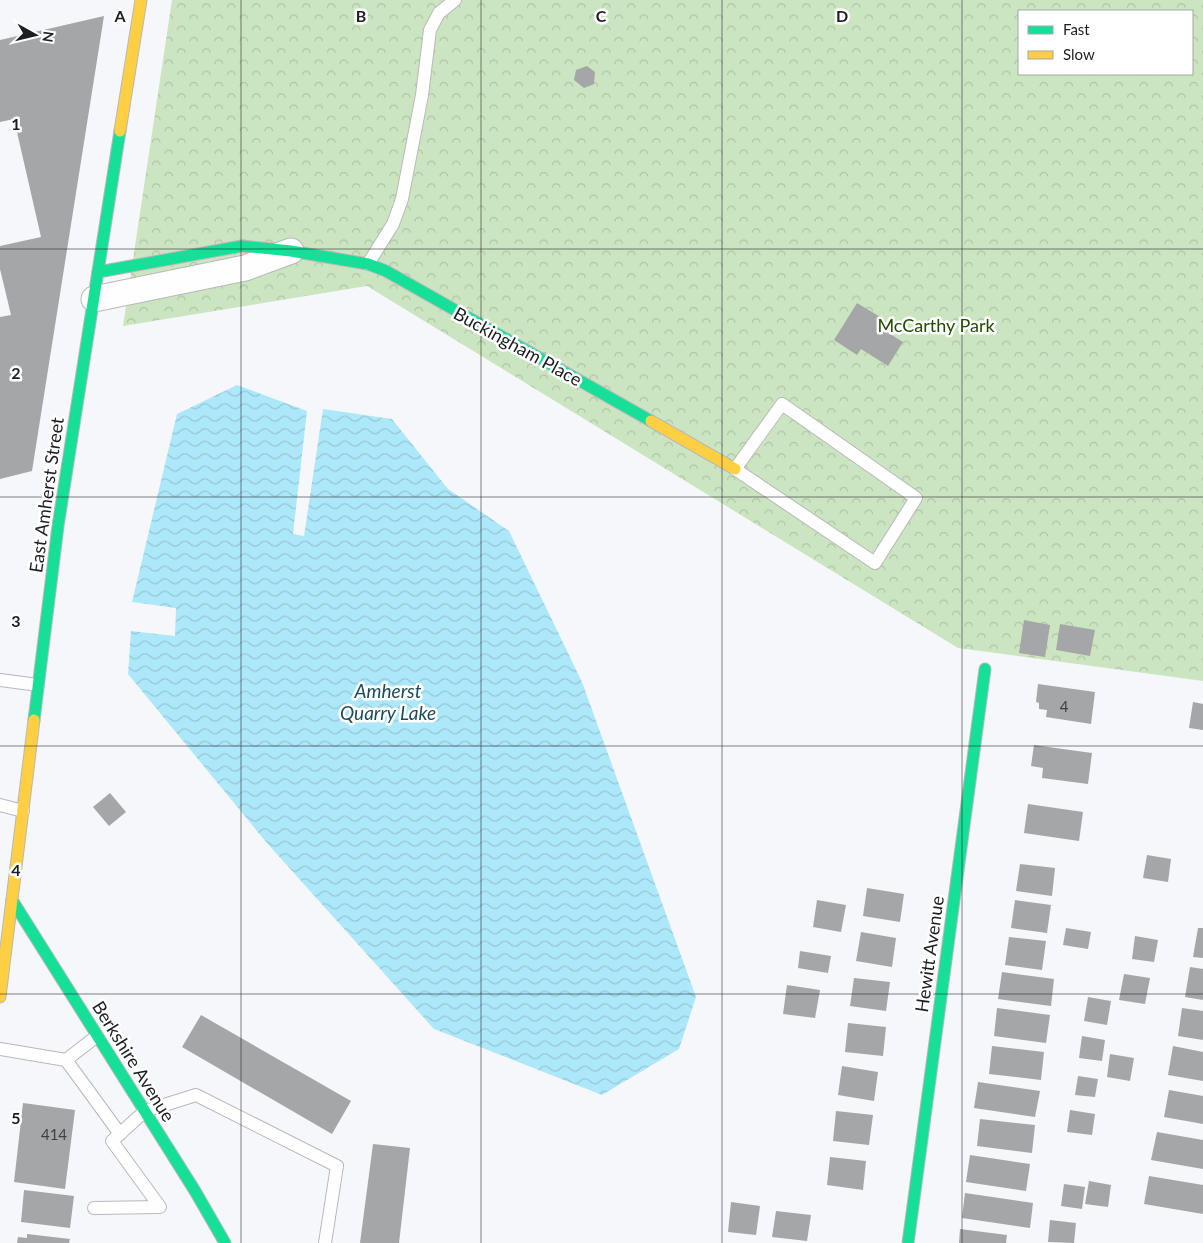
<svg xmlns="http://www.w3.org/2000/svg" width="1203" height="1243" font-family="Lato,sans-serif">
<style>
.forest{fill:url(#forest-crowns);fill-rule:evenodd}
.water{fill:url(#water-waves)}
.building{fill:#a5a6a8}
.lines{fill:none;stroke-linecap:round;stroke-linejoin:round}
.lane-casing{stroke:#b7b8bb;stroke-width:14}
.street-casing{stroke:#b7b8bb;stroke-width:27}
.fast-casing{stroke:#b7b8bb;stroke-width:13}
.slow-casing{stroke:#b7b8bb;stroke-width:13}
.lane{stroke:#fefefe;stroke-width:12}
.street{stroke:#fefefe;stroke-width:25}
.fast{stroke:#16e098;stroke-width:11}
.slow{stroke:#ffcf43;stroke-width:11}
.grid{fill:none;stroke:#1d1e21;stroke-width:1;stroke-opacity:0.55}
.labels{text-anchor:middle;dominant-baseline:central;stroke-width:5;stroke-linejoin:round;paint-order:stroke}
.number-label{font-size:15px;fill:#3f4043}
.park-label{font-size:18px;fill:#214b00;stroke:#fff}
.street-label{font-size:18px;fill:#1d1e21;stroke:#fff}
.water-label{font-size:19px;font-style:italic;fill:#1b4c59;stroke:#fff}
.grid-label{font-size:16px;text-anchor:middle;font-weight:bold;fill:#1d1e21;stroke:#fff;stroke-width:5;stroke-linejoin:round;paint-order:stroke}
</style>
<defs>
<pattern id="forest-crowns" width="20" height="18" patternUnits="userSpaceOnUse" patternTransform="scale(1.25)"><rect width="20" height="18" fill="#cce5c1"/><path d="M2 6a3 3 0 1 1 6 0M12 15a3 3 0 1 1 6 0" fill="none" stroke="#afc4a6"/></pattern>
<pattern id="water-waves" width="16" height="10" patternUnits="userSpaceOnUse" patternTransform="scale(1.25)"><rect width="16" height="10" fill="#ade8fa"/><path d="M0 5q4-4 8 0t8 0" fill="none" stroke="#94c7d6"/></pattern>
</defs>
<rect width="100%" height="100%" fill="#f6f7fb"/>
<path class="forest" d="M172,0H1203V681L958,648L367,286L123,326ZM1019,11H1192V74H1019Z"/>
<polygon class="water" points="237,385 307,411 293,534 304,536 323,409 392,419 448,489 509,531 582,682 696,997 679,1049 602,1095 434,1029 266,842 128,674 131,631 175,636 176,608 132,602 177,414"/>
<g class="building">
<polygon points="104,16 32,471 0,479 0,317 11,315 0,269 0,246 41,237 14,119 0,122 0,40"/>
<polygon points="587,66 595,72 594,84 584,88 574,80 576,70"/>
<polygon points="857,303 882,318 877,326 903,342 888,366 861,349 857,355 834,340"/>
<polygon points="1024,620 1050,625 1045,657 1019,653"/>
<polygon points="1060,624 1095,630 1090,656 1056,650"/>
<polygon points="1038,684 1095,692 1091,724 1046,717 1047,710 1039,709 1039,703 1036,702"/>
<polygon points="1193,702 1203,704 1203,730 1189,728"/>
<polygon points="1034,745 1092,753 1088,784 1042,778 1043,768 1031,766"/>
<polygon points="110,793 126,812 109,826 93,807"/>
<polygon points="1028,804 1083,812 1079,841 1024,833"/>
<polygon points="1147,855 1171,859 1168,882 1143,878"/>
<polygon points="1020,864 1055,868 1052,896 1016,891"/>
<polygon points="867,888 904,894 900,922 863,916"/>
<polygon points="817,900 846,905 841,932 813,927"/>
<polygon points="1015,900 1051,905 1047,933 1011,928"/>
<polygon points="1066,928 1091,932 1088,949 1063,945"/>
<polygon points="1198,928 1203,928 1203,958 1193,957"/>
<polygon points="861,932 896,938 892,967 856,961"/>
<polygon points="1135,936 1158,940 1154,962 1132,959"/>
<polygon points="1009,937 1046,941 1042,970 1005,965"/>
<polygon points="800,951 831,956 828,973 798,968"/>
<polygon points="1190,967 1203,969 1203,1000 1185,997"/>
<polygon points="1002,972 1054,979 1051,1006 998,999"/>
<polygon points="1124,974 1150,978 1145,1004 1119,1000"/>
<polygon points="854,978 890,982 886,1011 850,1006"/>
<polygon points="787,985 820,990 815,1018 783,1014"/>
<polygon points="1088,997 1111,1001 1107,1025 1084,1021"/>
<polygon points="997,1008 1050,1015 1046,1043 994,1036"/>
<polygon points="1182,1008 1203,1011 1203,1040 1178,1036"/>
<polygon points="201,1015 351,1101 332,1134 182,1047"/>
<polygon points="848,1023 886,1027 883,1056 845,1052"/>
<polygon points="1082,1036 1105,1040 1102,1061 1079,1058"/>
<polygon points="992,1046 1044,1052 1041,1080 989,1074"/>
<polygon points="1173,1046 1203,1052 1203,1081 1168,1075"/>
<polygon points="1110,1054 1134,1058 1130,1081 1107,1077"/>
<polygon points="842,1066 878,1072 874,1101 838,1095"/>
<polygon points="1078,1076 1098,1079 1095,1097 1075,1095"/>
<polygon points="978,1082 1040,1091 1035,1117 974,1108"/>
<polygon points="1169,1090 1203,1096 1203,1124 1164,1117"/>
<polygon points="23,1103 75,1110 65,1189 14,1182"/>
<polygon points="1070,1110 1095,1114 1092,1135 1067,1132"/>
<polygon points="836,1111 873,1115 869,1145 833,1141"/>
<polygon points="980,1119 1035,1125 1032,1153 977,1146"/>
<polygon points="1157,1132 1203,1140 1203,1169 1151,1160"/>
<polygon points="373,1144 410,1148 399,1243 360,1243"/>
<polygon points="970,1155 1030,1164 1026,1191 966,1182"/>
<polygon points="830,1157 866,1161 863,1190 827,1185"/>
<polygon points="1149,1176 1203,1185 1203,1214 1144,1204"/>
<polygon points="1089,1181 1111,1185 1108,1207 1085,1204"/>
<polygon points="1064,1184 1085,1187 1082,1209 1061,1206"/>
<polygon points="24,1190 74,1196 70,1228 21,1222"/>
<polygon points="965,1193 1033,1203 1030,1228 962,1218"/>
<polygon points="731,1202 760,1206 756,1235 728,1232"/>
<polygon points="776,1211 811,1215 807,1241 772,1237"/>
<polygon points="1050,1220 1076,1223 1074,1243 1048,1242"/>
<polygon points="960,1229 1007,1235 1006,1243 959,1243"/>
<polygon points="27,1234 70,1239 69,1243 17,1243 18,1237 27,1238"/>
</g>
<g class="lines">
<g class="lane-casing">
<g id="lane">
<polyline points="368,264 393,224 402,199 422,95 430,30 439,13 455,0"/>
<polygon points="782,404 916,498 875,563 735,469"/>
<polyline points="0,680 38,685"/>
<polyline points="0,805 23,811"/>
<polyline points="0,1049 66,1060 120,1134"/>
<polyline points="66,1060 97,1036"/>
<polyline points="94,1208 160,1207 112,1141 145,1111 196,1095 337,1166 325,1243"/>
</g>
</g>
<g class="street-casing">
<polyline id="street" points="94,299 245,268 291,251"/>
</g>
<g class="fast-casing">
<g id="fast">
<polyline points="98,272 242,246 291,251 368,264 386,271 651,421"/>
<polyline points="34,720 58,526 120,131"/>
<polyline points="12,900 195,1191 225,1243"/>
<polyline points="908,1243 985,669"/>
</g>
</g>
<g class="slow-casing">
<g id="slow">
<polyline points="120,131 141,0"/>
<polyline points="651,421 735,469"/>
<polyline points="0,997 34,720"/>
</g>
</g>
<use href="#lane" class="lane"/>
<use href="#street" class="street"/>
<use href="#fast" class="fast"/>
<use href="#slow" class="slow"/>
</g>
<path class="grid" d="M241,0V1243M481,0V1243M722,0V1243M962,0V1243M0,249H1203M0,497H1203M0,746H1203M0,994H1203"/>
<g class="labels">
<g class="number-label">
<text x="1064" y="706">4</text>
<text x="54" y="1134">414</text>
</g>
<g class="park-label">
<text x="936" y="325">McCarthy Park</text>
</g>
<g class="street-label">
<text transform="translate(518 346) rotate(29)">Buckingham Place</text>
<text transform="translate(46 495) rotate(-82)">East Amherst Street</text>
<text transform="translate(929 954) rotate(-82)">Hewitt Avenue</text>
<text transform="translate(134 1061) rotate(58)">Berkshire Avenue</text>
</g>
<g class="water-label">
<text x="388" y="690">Amherst<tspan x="388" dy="22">Quarry Lake</tspan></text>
</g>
</g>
<g class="grid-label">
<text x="120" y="22">A</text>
<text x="361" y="22">B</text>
<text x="601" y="22">C</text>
<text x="842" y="22">D</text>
<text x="16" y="130">1</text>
<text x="16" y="379">2</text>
<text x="16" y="627">3</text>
<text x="16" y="876">4</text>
<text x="16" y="1124">5</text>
</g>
<rect x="1018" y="10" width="175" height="65" fill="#ffffff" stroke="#a5a5a6"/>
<rect x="1028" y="26" width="25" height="8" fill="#16e098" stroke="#a5a5a6"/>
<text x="1063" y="35" font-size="15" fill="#1d1e21">Fast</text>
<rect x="1028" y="51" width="25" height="8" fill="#ffcf43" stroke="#a5a5a6"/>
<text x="1063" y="60" font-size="15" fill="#1d1e21">Slow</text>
<g transform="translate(35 35) rotate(98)" stroke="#ffffff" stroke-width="4" paint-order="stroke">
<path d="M0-4L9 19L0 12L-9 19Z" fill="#1d1e21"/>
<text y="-8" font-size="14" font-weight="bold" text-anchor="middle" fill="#1d1e21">N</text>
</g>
</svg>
